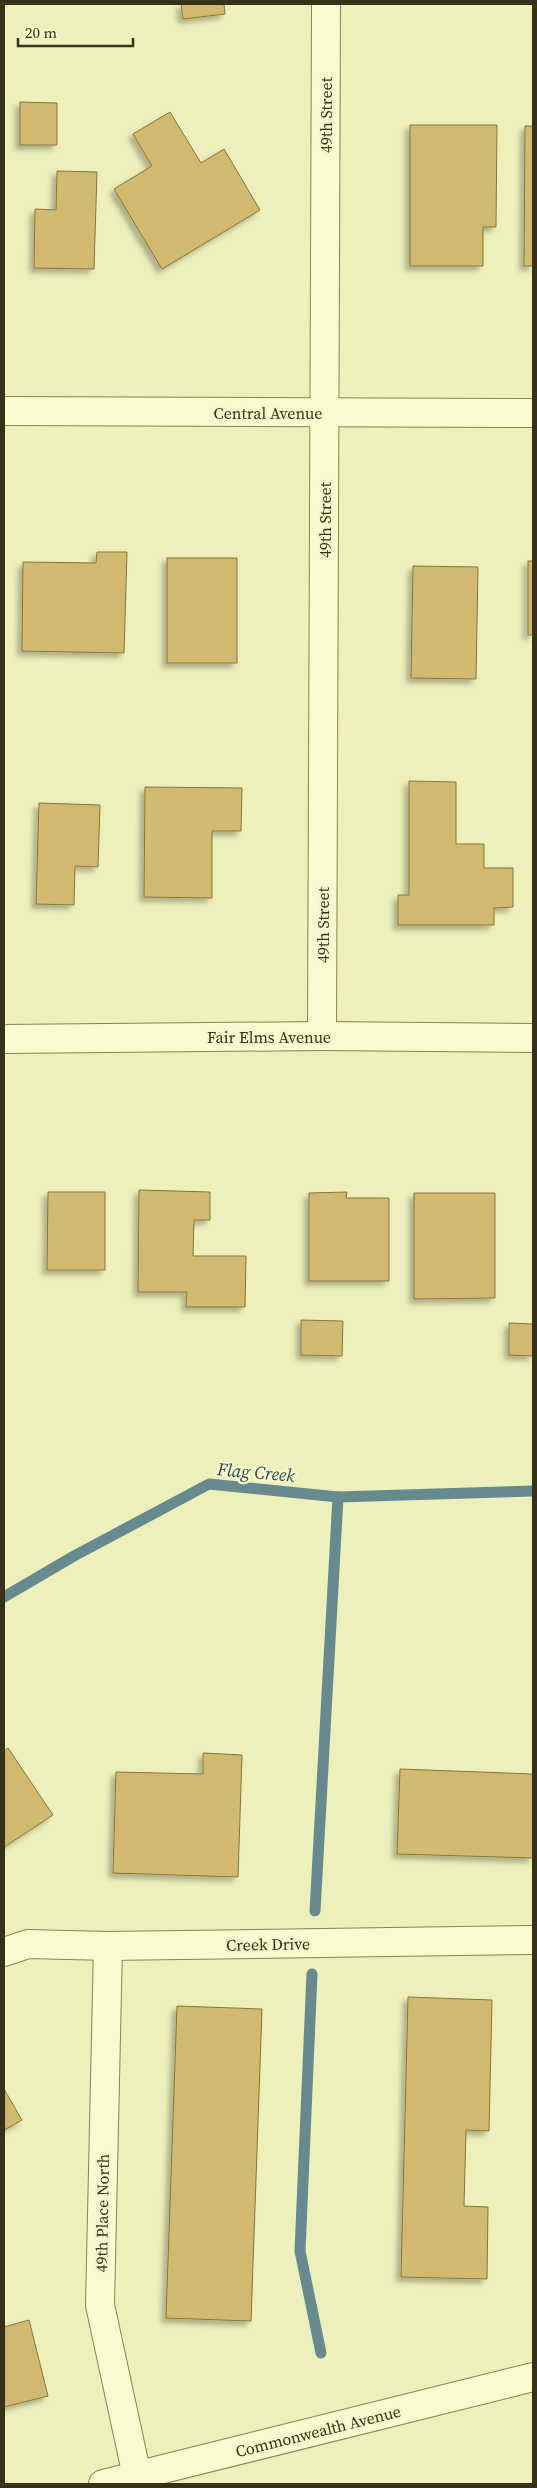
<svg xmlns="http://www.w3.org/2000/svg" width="537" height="2488" font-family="'Source Serif 4',serif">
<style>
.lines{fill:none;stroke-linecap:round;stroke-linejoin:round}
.stream{stroke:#678a8e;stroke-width:11}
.building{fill:#d1ba6f;stroke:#897439;filter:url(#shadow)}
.minor-casing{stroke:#888254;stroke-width:30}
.minor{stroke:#f8fbcf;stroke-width:28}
.labels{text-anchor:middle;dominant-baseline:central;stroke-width:5;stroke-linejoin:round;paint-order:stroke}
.street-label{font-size:16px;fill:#36321a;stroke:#f4f7cb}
.water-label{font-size:18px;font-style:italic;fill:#284a57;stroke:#f4f7cb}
</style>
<defs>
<filter id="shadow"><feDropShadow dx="-4.5" dy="4.5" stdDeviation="2.5" flood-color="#0004"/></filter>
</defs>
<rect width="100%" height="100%" fill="#edf0bb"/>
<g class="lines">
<g class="stream">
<polyline points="4,1597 74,1556 209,1484 338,1497 533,1491"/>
<polyline points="315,1911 338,1497"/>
<polyline points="312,1974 300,2251 321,2353"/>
</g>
</g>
<g class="building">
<polygon points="181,4 224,4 225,14 183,19"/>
<polygon points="20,102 57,103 57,145 20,145"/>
<polygon points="170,112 201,163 224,149 260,210 162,269 114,189 152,166 133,134"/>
<polygon points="410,125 497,125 496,227 483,227 483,266 410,266"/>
<polygon points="525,126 533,126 533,266 524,266"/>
<polygon points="57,171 97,172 94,269 34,268 35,209 56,210"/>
<polygon points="97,552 127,552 124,653 22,651 23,562 96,563"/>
<rect x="167" y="558" width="70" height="105"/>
<rect x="528" y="561" width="5" height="74"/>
<polygon points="413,566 478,567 476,679 411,678"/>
<polygon points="409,781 456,782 456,844 484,844 484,868 513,868 513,907 494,908 494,925 398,925 398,895 409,895"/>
<polygon points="145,787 242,788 241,831 212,831 212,898 144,897"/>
<polygon points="39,803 100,805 98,867 75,866 74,905 36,904"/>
<polygon points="139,1190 210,1192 210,1220 194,1220 193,1256 246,1256 245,1307 186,1307 187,1292 138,1292"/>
<polygon points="48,1192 105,1192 105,1270 47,1270"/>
<polygon points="347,1192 346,1198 389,1198 389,1281 309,1281 309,1193"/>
<polygon points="414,1193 495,1193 495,1298 414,1299"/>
<polygon points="301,1320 343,1321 342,1356 301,1355"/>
<polygon points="509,1323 533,1324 533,1356 509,1355"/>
<polygon points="8,1748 53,1815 4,1847 4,1751"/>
<polygon points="203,1753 242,1755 238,1877 113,1873 116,1772 203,1774"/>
<polygon points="400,1769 533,1774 533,1858 397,1854"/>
<polygon points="408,1997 492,2000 489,2131 466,2130 464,2206 488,2207 487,2279 401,2277"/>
<polygon points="177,2006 262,2009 251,2321 166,2318"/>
<polygon points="4,2089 22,2120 4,2130"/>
<polygon points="29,2320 48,2396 4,2407 4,2327"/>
</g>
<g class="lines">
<g class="minor-casing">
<g id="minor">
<polyline points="4,411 533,413"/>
<polyline points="322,1036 326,4"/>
<polyline points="4,1039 322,1036 533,1038"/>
<polyline points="108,1946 100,2305 137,2476"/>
<polyline points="4,1952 28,1944 108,1946 533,1940"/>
<polyline points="103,2484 533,2377"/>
</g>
</g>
<use href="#minor" class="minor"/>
</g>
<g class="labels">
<g class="street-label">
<text transform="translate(326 115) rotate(-90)">49th Street</text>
<text x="268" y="413">Central Avenue</text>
<text transform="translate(325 520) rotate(-90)">49th Street</text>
<text transform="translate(323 925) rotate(-90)">49th Street</text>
<text x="269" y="1037">Fair Elms Avenue</text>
<text transform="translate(268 1944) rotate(-1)">Creek Drive</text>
<text transform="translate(102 2213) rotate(-89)">49th Place North</text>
<text transform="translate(318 2431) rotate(-14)">Commonwealth Avenue</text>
</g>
<g class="water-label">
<text transform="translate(256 1472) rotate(5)">Flag Creek</text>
</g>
</g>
<rect width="537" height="2488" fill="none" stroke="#36321a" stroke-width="10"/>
<path d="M18 38v8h115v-8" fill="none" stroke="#36321a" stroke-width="2.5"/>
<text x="25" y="38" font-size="15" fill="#36321a" stroke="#f4f7cb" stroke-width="4" paint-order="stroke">20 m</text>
</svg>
